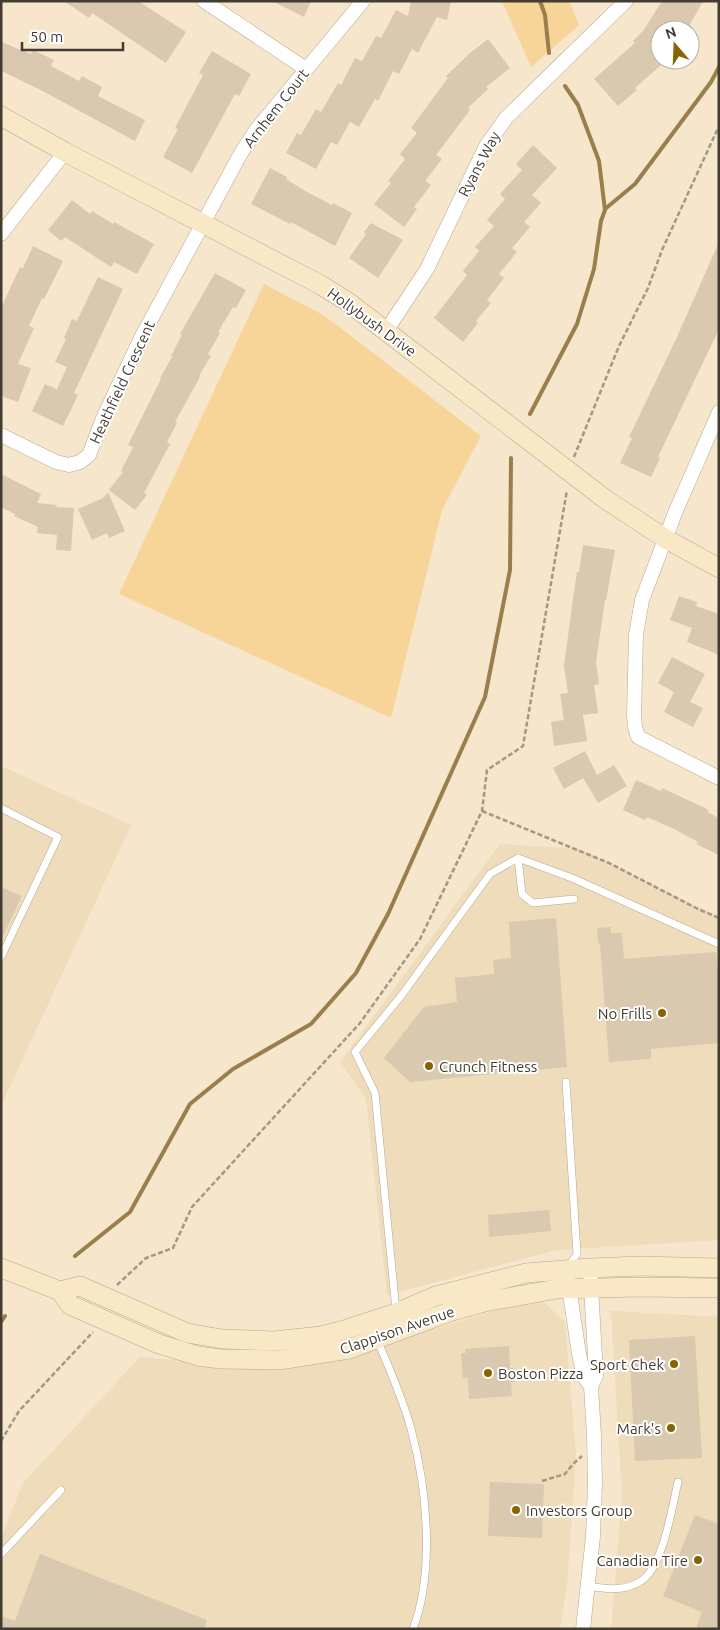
<svg xmlns="http://www.w3.org/2000/svg" width="720" height="1630" font-family="Ubuntu,sans-serif">
<style>
.built{fill:#eedcbb}
.green{fill:#f7d599}
.lines{fill:none;stroke-linecap:round;stroke-linejoin:round}
.stream{stroke:#9a7e4c;stroke-width:4}
.building{fill:#d8c9af}
.lane-casing{stroke:#b6a88f;stroke-width:8}
.street-casing{stroke:#b6a88f;stroke-width:15}
.secondary-casing{stroke:#b6a88f;stroke-width:20}
.path{stroke:#a39885;stroke-width:2.5;stroke-dasharray:5 2.5;stroke-linecap:butt}
.lane{stroke:#fff;stroke-width:7}
.street{stroke:#fff;stroke-width:14}
.secondary{stroke:#f8e8c5;stroke-width:19}
.poi-dot{fill:#8a6301;stroke:#fff;stroke-width:2}
.labels{text-anchor:middle;dominant-baseline:central;stroke-width:4;stroke-linejoin:round;paint-order:stroke}
.street-label{font-size:15px;fill:#423c31;stroke:#fff}
.poi-label{font-size:15px;fill:#423c31;stroke:#fff;text-anchor:end}
</style>
<rect width="100%" height="100%" fill="#f5e6cc"/>
<g class="built">
<polygon points="1,766 131,825 1,1106"/>
<polygon points="500,844 580,849 719,917 719,1240 557,1250 387,1295 366,1099 340,1062"/>
<polygon points="544,1302 565,1322 576,1455 567,1587 560,1629 1,1629 1,1538 23,1483 140,1357 277,1370 342,1357 509,1306"/>
<polygon points="611,1311 719,1317 719,1629 611,1629 622,1496"/>
</g>
<g class="green">
<polygon points="502,1 569,1 579,25 531,67"/>
<polygon points="264,284 323,315 337,325 481,436 442,510 391,718 119,594"/>
</g>
<g class="lines">
<g class="stream">
<polyline points="540,1 545,15 549,53"/>
<polyline points="605,209 635,184 711,82 719,67"/>
<polyline points="530,414 577,324 594,269 601,221 605,210 599,161 578,105 565,86"/>
<polyline points="75,1256 130,1212 190,1104 233,1069 311,1024 356,973 388,914 485,697 510,570 511,458"/>
<polyline points="1,1322 5,1316"/>
</g>
</g>
<g class="building">
<polygon points="64,1 138,1 186,32 166,63 92,13 89,18"/>
<polygon points="272,1 311,1 304,17"/>
<polygon points="411,1 451,1 447,20 437,17 418,53 412,49 399,74 393,71 378,101 375,99 359,127 350,122 337,145 331,142 316,169 286,153 297,133 301,135 316,109 321,112 338,83 341,85 355,58 362,61 376,36 381,38 396,10 408,16"/>
<polygon points="662,1 703,1 687,30 660,30 660,66 635,88 637,90 618,106 594,79 635,43 633,41 643,31"/>
<polygon points="488,39 510,68 486,87 488,89 468,108 470,110 436,155 442,159 425,181 431,185 414,207 417,209 404,227 374,204 391,183 388,181 405,159 400,154 417,133 411,128 448,78 446,76 470,53"/>
<polygon points="1,42 31,54 33,50 54,60 51,66 79,81 82,76 102,87 98,96 145,120 135,141 39,89 1,71"/>
<polygon points="212,51 251,74 239,96 235,94 192,173 163,157 178,129 175,128 203,75 199,73"/>
<polygon points="533,145 557,168 532,195 541,203 524,222 530,227 512,248 517,252 499,274 504,278 487,300 491,303 476,321 478,323 463,342 434,318 467,275 463,271 479,251 475,247 494,226 487,220 505,199 500,194 522,170 516,164"/>
<polygon points="270,168 287,177 286,179 307,192 332,205 333,203 352,213 335,246 291,222 290,224 251,204"/>
<polygon points="72,200 90,214 92,211 113,224 114,222 154,244 137,274 114,262 111,267 65,237 61,241 48,230"/>
<polygon points="371,223 403,240 378,278 349,258 366,234 364,232"/>
<polygon points="719,242 719,329 658,457 660,458 651,477 620,463 632,438 629,437 677,337"/>
<polygon points="33,246 63,261 44,299 42,298 29,326 34,328 18,364 31,368 18,402 1,396 1,308 20,267 23,268"/>
<polygon points="215,273 246,290 236,308 233,307 218,332 220,333 208,354 211,356 199,376 200,377 175,422 177,423 167,442 170,444 144,493 147,495 135,510 109,490 123,472 121,471 133,447 128,445 161,379 160,378 172,357 171,356 182,335 180,334"/>
<polygon points="98,277 123,289 74,393 78,395 63,426 32,411 45,384 57,389 67,367 55,362 66,339 64,338 72,319 77,321"/>
<polygon points="1,474 41,494 37,503 57,505 56,507 74,508 71,551 56,550 57,535 37,533 38,527 14,516 15,514 1,507"/>
<polygon points="108,492 125,531 109,538 107,533 92,540 78,509 103,498"/>
<polygon points="583,545 615,550 606,600 605,600 596,662 599,684 594,685 598,713 583,715 587,741 554,746 551,722 564,720 560,694 568,693 564,666 573,599 577,572 579,572"/>
<polygon points="679,596 697,602 696,606 719,614 719,655 687,642 692,628 670,620"/>
<polygon points="672,657 705,674 690,702 703,708 693,727 664,712 674,692 658,683"/>
<polygon points="585,751 597,775 614,765 627,786 598,803 583,778 564,789 553,768"/>
<polygon points="636,780 661,791 662,788 709,810 707,812 719,818 719,855 696,844 698,842 674,829 647,817 645,820 623,810"/>
<polygon points="1,887 22,896 1,940"/>
<polygon points="556,918 567,1067 410,1082 384,1058 424,1007 457,1002 455,978 494,974 493,960 511,958 509,922"/>
<polygon points="611,927 611,933 622,933 624,959 716,952 719,982 719,1043 651,1049 651,1059 609,1062 600,943 598,944 597,928"/>
<polygon points="549,1210 551,1231 489,1237 488,1215"/>
<polygon points="695,1336 702,1458 635,1461 629,1340"/>
<polygon points="509,1346 510,1368 514,1368 515,1382 511,1382 512,1396 469,1399 468,1378 463,1378 461,1353 466,1353 465,1349"/>
<polygon points="490,1482 544,1484 542,1538 488,1536"/>
<polygon points="695,1515 719,1524 719,1629 696,1629 702,1612 663,1596"/>
<polygon points="40,1554 207,1620 204,1629 1,1629 1,1616 15,1621"/>
</g>
<g class="lines">
<g class="lane-casing">
<g id="lane">
<polyline points="1,808 58,837 1,957"/>
<polyline points="518,858 522,894 533,903 574,899"/>
<polyline points="566,1082 577,1254 568,1267"/>
<polyline points="396,1311 375,1093 355,1052 401,996 490,874 518,858 572,878 719,944"/>
<path d="M377,1339C389,1368 403,1399 411,1429C427,1488 435,1571 413,1629"/>
<polyline points="1,1554 61,1490"/>
<path d="M588,1586C606,1589 624,1592 641,1581C663,1568 672,1507 678,1482"/>
</g>
</g>
<g class="street-casing">
<g id="street">
<polyline points="204,1 306,69"/>
<polyline points="1,234 65,152"/>
<polyline points="386,331 427,269 486,146 506,118 626,1"/>
<polyline points="719,412 675,513 642,600 636,635 634,715 635,727 638,737 719,778"/>
<polyline points="1,435 56,462 69,465 80,462 89,455 104,416 142,336 241,153 256,130 363,1"/>
<polyline points="590,1268 596,1376 591,1386"/>
<polyline points="568,1281 579,1354 584,1377 591,1386 594,1436 595,1484 593,1536 583,1629"/>
</g>
</g>
<g class="secondary-casing">
<g id="secondary">
<polyline points="1,116 65,152 321,285 348,302 605,499 666,539 719,568"/>
<polyline points="1,1268 60,1291 70,1305 159,1344 198,1356 221,1359 279,1360 349,1349 452,1311 484,1302 557,1289 639,1287 719,1288"/>
<polyline points="60,1291 80,1286 187,1333 222,1339 274,1341 321,1336 344,1330 396,1313 436,1296 526,1273 590,1268 640,1266 719,1268"/>
</g>
</g>
<g class="path">
<polyline points="574,457 619,346 648,288 662,250 719,126"/>
<polyline points="482,811 609,863 698,909 719,918"/>
<polyline points="117,1285 146,1258 173,1248 192,1207 360,1023 420,939 482,811 487,770 523,746 567,490"/>
<polyline points="1,1441 19,1411 93,1332"/>
<polyline points="542,1481 565,1474 573,1464 582,1456"/>
</g>
<use href="#lane" class="lane"/>
<use href="#street" class="street"/>
<use href="#secondary" class="secondary"/>
</g>
<g class="poi-dot">
<circle cx="662" cy="1013" r="5"/>
<circle cx="429" cy="1066" r="5"/>
<circle cx="674" cy="1364" r="5"/>
<circle cx="488" cy="1373" r="5"/>
<circle cx="671" cy="1428" r="5"/>
<circle cx="516" cy="1510" r="5"/>
<circle cx="698" cy="1560" r="5"/>
</g>
<g class="labels">
<g class="street-label">
<text transform="translate(276 108) rotate(-52)">Arnhem Court</text>
<text transform="translate(479 164) rotate(-62)">Ryans Way</text>
<text transform="translate(372 322) rotate(36)">Hollybush Drive</text>
<text transform="translate(122 382) rotate(-65)">Heathfield Crescent</text>
<text transform="translate(397 1330) rotate(-19)">Clappison Avenue</text>
</g>
<g class="poi-label">
<text x="652" y="1013">No Frills</text>
<text x="439" y="1066" text-anchor="start">Crunch Fitness</text>
<text x="664" y="1364">Sport Chek</text>
<text x="498" y="1373" text-anchor="start">Boston Pizza</text>
<text x="661" y="1428">Mark's</text>
<text x="526" y="1510" text-anchor="start">Investors Group</text>
<text x="688" y="1560">Canadian Tire</text>
</g>
</g>
<rect width="720" height="1630" fill="none" stroke="#423c31" stroke-width="5"/>
<g transform="translate(675 45) rotate(341)"><circle r="24" fill="#ffffff" stroke="#b3b1ad"/>
<path d="M0-4L9 19L0 12L-9 19Z" fill="#8a6301"/>
<text y="-8" font-size="14" font-weight="bold" text-anchor="middle" fill="#423c31">N</text>
</g>
<path d="M22 42v8h101v-8" fill="none" stroke="#423c31" stroke-width="2.5"/>
<text x="30" y="42" font-size="15" fill="#423c31" stroke="#ffffff" stroke-width="4" paint-order="stroke">50 m</text>
</svg>
